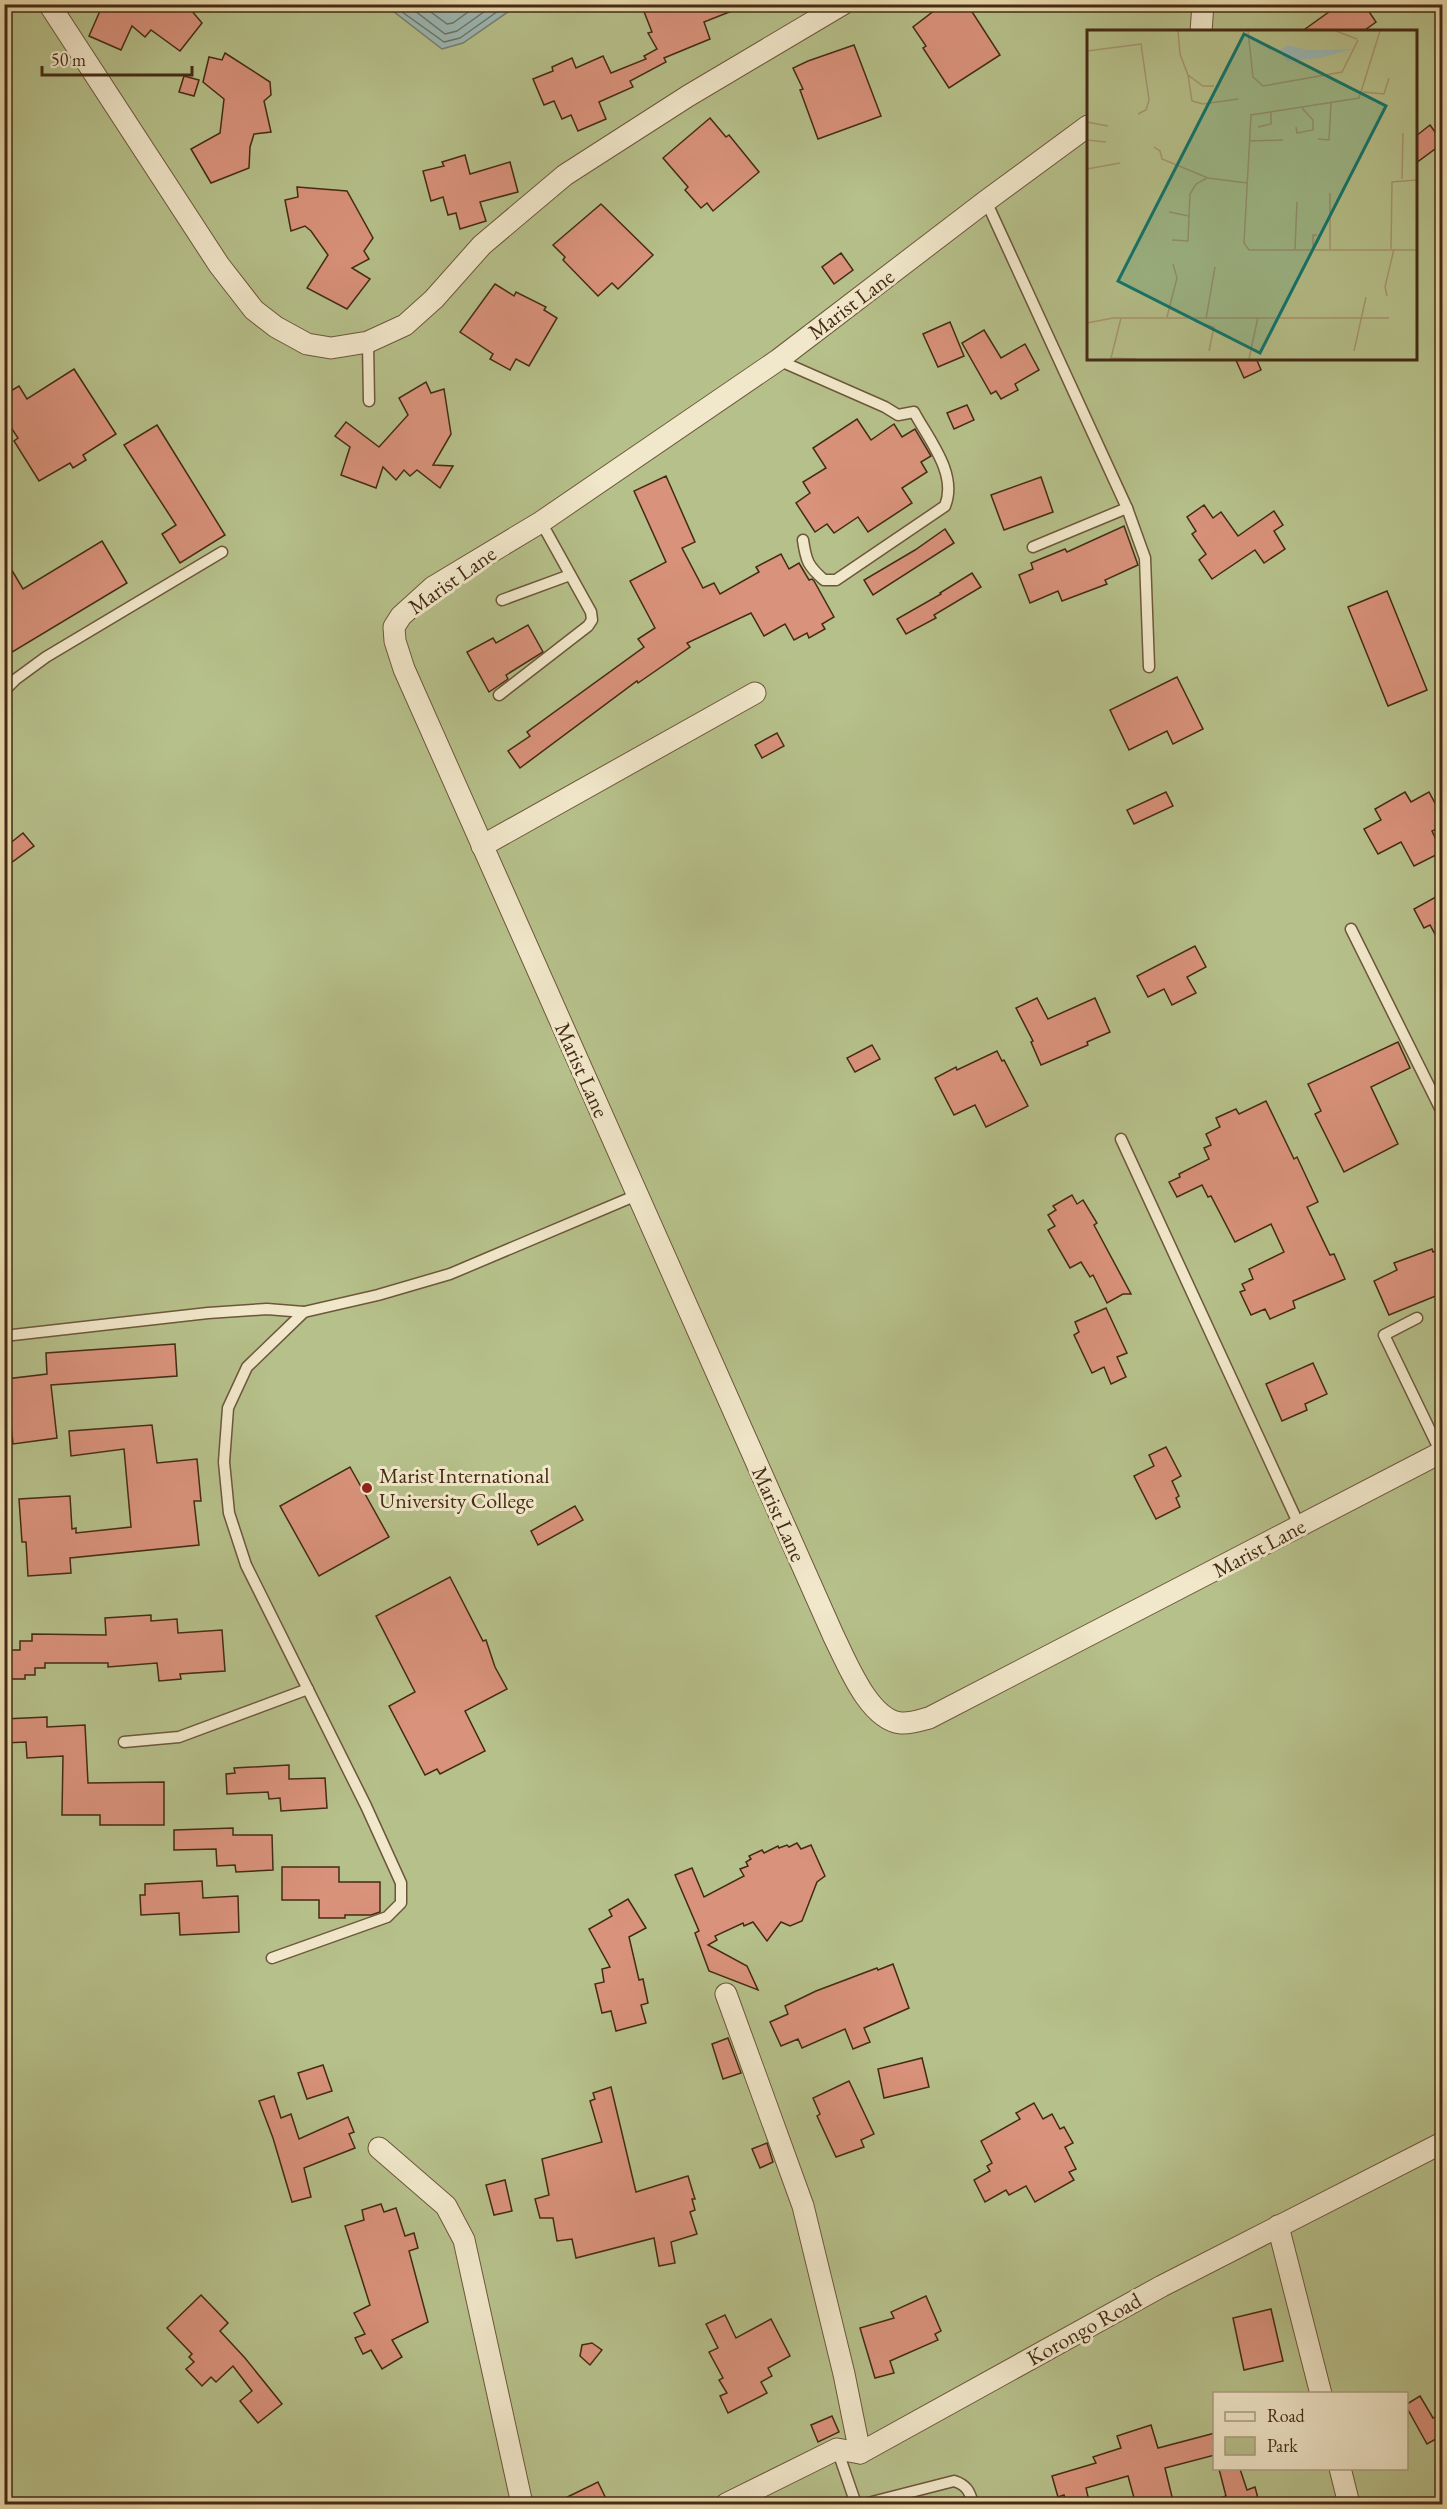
<svg xmlns="http://www.w3.org/2000/svg" width="1447" height="2509" font-family="'EB Garamond',serif">
<style>
.green{fill:#b6c08a;stroke:#7d764f;stroke-width:1.5;fill-rule:evenodd}
.water{fill:#9bb8b4;stroke:#788074;stroke-width:1.5}
.lines{fill:none;stroke-linecap:round;stroke-linejoin:round}
.shore{stroke:#707264;stroke-width:1.5}
.building{fill:#d9927b;stroke:#442b14;stroke-width:1.5}
.lane-casing{stroke:#6d573a;stroke-width:13}
.street-casing{stroke:#6d573a;stroke-width:23}
.lane{stroke:#f1e7ca;stroke-width:10}
.street{stroke:#f1e7ca;stroke-width:21}
.poi-dot{fill:#8f2418;stroke:#f1e7ca;stroke-width:2}
.labels{text-anchor:middle;dominant-baseline:central;stroke-width:6;stroke-linejoin:round;paint-order:stroke}
.street-label{font-size:22px;fill:#442b14;stroke:#f1e7ca}
.poi-label{font-size:22px;fill:#442b14;stroke:#f1e7ca;text-anchor:start}
.inset-road{fill:none;stroke:#a79470;stroke-width:1.5}
.view{fill:#0f766e;fill-opacity:0.15;stroke:#0f766e;stroke-width:3}
.inset-edge{fill:none;stroke:#442b14;stroke-width:3}
</style>
<rect width="100%" height="100%" fill="#e9daad"/>
<filter id="stains"><feTurbulence type="fractalNoise" baseFrequency=".00333" numOctaves="4"/><feColorMatrix values="0 0 0 0 .2 0 0 0 0 .09 0 0 0 0 .02 0 0 0 .5 -.17"/></filter>
<radialGradient id="worn" r=".72"><stop offset=".6" stop-color="#630" stop-opacity="0"/><stop offset="1" stop-color="#630" stop-opacity=".3"/></radialGradient>
<path class="green" d="M5,5H1442V2504H5ZM1088,32H1416V358H1088ZM1214,2394H1406V2468H1214Z"/>
<polygon class="water" points="375,5 518,4 518,5 463,43 442,49 394,12"/>
<g class="lines">
<g class="shore">
<polyline points="391,4 444,42 460,38 508,4"/>
<polyline points="406,4 445,34 457,31 495,4"/>
<polyline points="420,4 447,24 453,23 479,4"/>
</g>
</g>
<g class="building">
<polygon points="103,4 115,4 128,10 132,4 186,4 202,23 180,51 151,30 145,37 132,26 121,50 89,36"/>
<polygon points="641,4 747,5 704,22 710,39 664,58 666,62 630,81 633,87 599,102 606,119 578,131 571,115 562,119 554,101 544,105 533,79 553,71 552,67 572,58 576,68 603,56 611,73 646,59 644,56 657,49 648,33 652,32"/>
<polygon points="943,4 967,4 1000,55 949,88 923,48 926,46 913,27"/>
<polygon points="1340,4 1364,4 1376,22 1362,32 1301,32"/>
<polygon points="854,45 881,116 818,139 800,90 803,89 793,68 808,61"/>
<polygon points="225,53 270,82 271,95 264,101 271,132 254,134 250,147 249,168 211,183 191,149 220,133 224,99 203,82 209,57 222,60"/>
<polygon points="184,76 199,80 194,96 179,92"/>
<polygon points="710,118 726,137 729,135 759,172 713,211 707,203 701,208 685,190 688,187 663,158"/>
<polygon points="1430,125 1443,143 1416,163 1416,136"/>
<polygon points="465,155 470,174 510,162 518,192 480,202 486,221 460,229 456,213 448,215 443,197 431,201 423,171 444,166 442,162"/>
<polygon points="297,187 347,191 373,238 364,251 369,259 352,268 370,279 347,309 307,288 328,255 311,231 305,226 291,231 285,200 298,197"/>
<polygon points="601,204 653,255 618,289 612,283 598,296 563,260 565,257 553,245"/>
<polygon points="841,253 853,270 834,284 822,267"/>
<polygon points="495,284 514,296 516,292 546,307 544,310 557,318 529,366 516,359 510,370 490,359 493,354 460,332"/>
<polygon points="950,322 964,356 938,367 923,334"/>
<polygon points="984,330 1001,358 1025,344 1039,370 1015,384 1018,390 1001,399 996,391 991,394 962,343"/>
<polygon points="1235,358 1256,358 1261,370 1244,378"/>
<polygon points="74,369 116,434 83,455 86,460 73,468 70,463 39,481 14,441 18,438 4,417 4,395 19,386 27,399"/>
<polygon points="426,382 431,393 444,389 451,434 433,465 453,466 440,488 417,470 410,476 404,470 396,480 383,467 376,488 341,475 350,447 335,436 346,422 379,447 408,415 399,398"/>
<polygon points="967,405 974,420 954,429 947,413"/>
<polygon points="857,419 871,440 894,424 902,437 915,429 931,456 921,462 927,472 902,488 912,503 868,532 858,517 834,533 827,524 815,532 796,503 810,493 803,482 826,468 813,448"/>
<polygon points="157,425 225,535 180,563 162,534 176,525 124,445"/>
<polygon points="666,476 695,542 682,548 703,588 714,583 720,594 759,572 756,567 781,554 789,569 799,563 809,580 812,579 814,581 834,617 822,624 825,629 809,638 807,633 794,640 785,624 764,636 751,613 687,643 690,647 638,683 637,681 520,768 508,751 530,736 527,732 644,647 638,639 655,628 630,581 666,562 634,491"/>
<polygon points="1041,477 1053,512 1004,530 991,495"/>
<polygon points="1204,505 1213,518 1221,512 1238,536 1274,511 1283,525 1274,531 1285,549 1264,563 1255,550 1212,579 1199,560 1206,554 1192,534 1196,531 1187,517"/>
<polygon points="1124,526 1138,565 1105,580 1107,584 1062,601 1058,591 1030,603 1019,575 1033,569 1031,563 1065,549 1067,552"/>
<polygon points="945,529 954,543 873,595 864,580 915,550"/>
<polygon points="102,541 127,583 4,657 4,557 23,589"/>
<polygon points="972,573 981,587 934,615 936,618 906,634 897,619 941,594 940,593"/>
<polygon points="1387,591 1427,690 1388,706 1348,607"/>
<polygon points="528,625 543,652 506,675 508,679 489,692 467,652 493,638 496,643"/>
<polygon points="1177,677 1203,729 1173,744 1167,731 1129,750 1110,710"/>
<polygon points="777,733 784,746 762,758 755,745"/>
<polygon points="1166,792 1173,806 1134,824 1127,810"/>
<polygon points="1405,792 1411,802 1429,792 1443,818 1443,826 1432,831 1442,852 1414,866 1401,842 1378,854 1364,829 1381,820 1375,809"/>
<polygon points="23,833 34,846 4,868 4,848"/>
<polygon points="1443,893 1443,949 1430,925 1424,928 1414,909"/>
<polygon points="1195,946 1206,967 1187,977 1196,993 1172,1005 1164,989 1148,997 1137,976"/>
<polygon points="1037,998 1048,1019 1095,998 1110,1032 1087,1042 1088,1045 1041,1065 1031,1042 1033,1041 1016,1008"/>
<polygon points="1398,1042 1410,1068 1371,1087 1398,1144 1344,1172 1315,1114 1321,1111 1308,1084"/>
<polygon points="872,1045 880,1059 855,1072 847,1058"/>
<polygon points="997,1051 1002,1061 1004,1060 1028,1106 986,1127 975,1105 954,1115 935,1078 956,1067 957,1070"/>
<polygon points="1266,1101 1294,1159 1297,1157 1318,1202 1307,1207 1330,1255 1334,1254 1345,1279 1293,1301 1295,1308 1270,1319 1265,1309 1251,1315 1240,1292 1245,1290 1242,1284 1253,1279 1249,1269 1284,1252 1271,1224 1235,1242 1211,1196 1208,1197 1202,1185 1177,1197 1169,1182 1180,1177 1179,1174 1209,1159 1204,1148 1211,1145 1206,1134 1220,1127 1216,1118 1236,1109 1239,1114"/>
<polygon points="1072,1195 1077,1204 1083,1200 1097,1223 1094,1225 1131,1294 1123,1294 1107,1303 1093,1275 1090,1277 1081,1262 1070,1268 1048,1230 1055,1226 1048,1215 1056,1210 1053,1206"/>
<polygon points="1443,1248 1443,1293 1389,1315 1374,1281 1397,1270 1394,1263 1432,1249 1433,1252"/>
<polygon points="1106,1308 1127,1353 1117,1357 1126,1377 1111,1384 1104,1367 1092,1373 1074,1335 1079,1332 1075,1322"/>
<polygon points="175,1344 177,1376 51,1385 57,1438 13,1444 6,1379 47,1374 46,1353"/>
<polygon points="1313,1363 1327,1394 1305,1404 1307,1410 1282,1421 1266,1384"/>
<polygon points="152,1425 157,1463 197,1459 201,1501 194,1501 199,1545 70,1558 71,1573 28,1576 26,1542 22,1542 19,1499 70,1496 72,1529 76,1528 76,1533 131,1527 124,1449 71,1456 69,1431"/>
<polygon points="1166,1447 1181,1476 1172,1481 1179,1496 1176,1498 1180,1507 1156,1519 1134,1476 1154,1466 1149,1455"/>
<polygon points="350,1467 389,1537 319,1576 280,1506"/>
<polygon points="575,1506 583,1520 538,1545 531,1531"/>
<polygon points="450,1577 483,1641 486,1640 495,1667 507,1689 465,1711 485,1751 440,1774 437,1769 425,1775 389,1706 415,1692 376,1616"/>
<polygon points="151,1615 151,1621 177,1619 178,1633 222,1630 225,1671 180,1674 181,1679 159,1681 157,1663 108,1667 108,1663 45,1663 45,1668 35,1668 35,1675 25,1675 25,1679 4,1679 4,1650 20,1650 20,1641 32,1641 32,1634 106,1635 105,1618"/>
<polygon points="47,1717 47,1727 85,1725 88,1783 164,1782 164,1825 100,1825 100,1815 62,1815 63,1756 27,1758 26,1742 4,1743 4,1719"/>
<polygon points="289,1765 289,1779 325,1778 327,1808 281,1811 280,1798 269,1799 268,1792 227,1794 226,1774 235,1773 234,1768"/>
<polygon points="233,1828 233,1835 272,1835 273,1870 236,1872 235,1865 217,1866 216,1849 174,1850 174,1830"/>
<polygon points="797,1843 801,1849 811,1845 825,1876 817,1882 802,1921 790,1926 781,1922 767,1941 753,1922 744,1926 743,1923 715,1936 717,1940 708,1945 747,1966 758,1990 709,1971 695,1933 699,1931 675,1875 692,1868 704,1897 744,1876 740,1869 748,1866 746,1862 751,1859 749,1856 762,1850 764,1853 778,1846 779,1848 787,1845 789,1847"/>
<polygon points="282,1867 339,1867 339,1882 380,1882 380,1912 371,1915 345,1915 345,1918 319,1918 319,1900 282,1900"/>
<polygon points="202,1881 203,1898 238,1896 239,1932 180,1935 179,1913 141,1915 140,1895 145,1895 145,1884"/>
<polygon points="628,1899 646,1928 629,1937 639,1980 643,1979 648,2003 641,2005 646,2023 616,2031 611,2011 602,2013 595,1984 604,1982 602,1969 610,1967 589,1929 612,1916 609,1910"/>
<polygon points="893,1964 909,2008 864,2028 870,2042 853,2049 845,2029 802,2048 798,2039 781,2046 770,2022 788,2014 785,2006 816,1991 877,1968 878,1970"/>
<polygon points="728,2038 741,2073 723,2079 712,2044"/>
<polygon points="922,2058 929,2087 884,2098 878,2069"/>
<polygon points="323,2065 332,2091 307,2099 298,2073"/>
<polygon points="849,2081 874,2134 861,2140 864,2147 836,2157 817,2116 820,2114 813,2098"/>
<polygon points="611,2087 636,2192 688,2176 695,2199 692,2199 695,2210 690,2212 697,2234 671,2242 675,2263 659,2266 654,2238 576,2258 572,2239 557,2241 553,2218 540,2218 535,2199 549,2195 542,2159 602,2142 590,2101 595,2099 593,2093"/>
<polygon points="274,2096 281,2118 291,2114 299,2139 348,2117 354,2132 349,2134 355,2148 304,2168 311,2197 292,2202 273,2138 259,2101"/>
<polygon points="1034,2103 1043,2119 1052,2114 1060,2129 1064,2127 1073,2143 1065,2147 1076,2169 1069,2172 1074,2180 1035,2202 1026,2186 1009,2195 1006,2190 985,2202 974,2180 990,2171 987,2166 992,2163 981,2141 1020,2119 1016,2113"/>
<polygon points="767,2143 773,2162 760,2168 752,2149"/>
<polygon points="505,2180 512,2211 494,2215 486,2185"/>
<polygon points="381,2204 384,2212 396,2208 405,2236 414,2233 418,2248 409,2251 428,2322 392,2340 402,2357 382,2369 371,2350 363,2354 355,2338 365,2334 354,2313 370,2305 345,2226 364,2220 362,2210"/>
<polygon points="201,2295 228,2323 220,2331 245,2358 282,2404 258,2423 240,2401 252,2391 233,2366 216,2382 211,2377 202,2386 186,2369 194,2362 189,2357 192,2354 167,2328"/>
<polygon points="926,2296 941,2331 935,2334 938,2340 890,2361 894,2373 875,2378 860,2328 894,2318 891,2312"/>
<polygon points="1271,2309 1283,2361 1244,2370 1233,2318"/>
<polygon points="725,2315 736,2338 771,2319 790,2356 768,2368 772,2376 761,2382 767,2393 728,2413 720,2396 727,2393 719,2380 723,2378 709,2352 718,2348 706,2324"/>
<polygon points="592,2343 602,2350 590,2365 580,2356 582,2345"/>
<polygon points="1420,2396 1433,2418 1443,2414 1443,2435 1427,2444 1407,2408 1407,2404"/>
<polygon points="832,2416 839,2432 818,2442 811,2425"/>
<polygon points="1151,2425 1158,2448 1215,2433 1215,2455 1165,2468 1174,2505 1136,2505 1128,2476 1086,2488 1090,2505 1067,2505 1064,2495 1058,2497 1052,2476 1096,2463 1093,2457 1121,2448 1117,2436"/>
<polygon points="1219,2469 1240,2469 1247,2490 1255,2487 1259,2502 1251,2505 1211,2505 1211,2501 1226,2496"/>
<polygon points="598,2482 609,2505 551,2505"/>
</g>
<g class="lines">
<g class="lane-casing">
<g id="lane">
<polyline points="986,201 1127,508 1033,547"/>
<polyline points="368,342 369,401"/>
<path d="M778,360L885,407L898,415L914,412C929,440 958,474 945,506L836,580H824C808,566 806,561 803,540"/>
<polyline points="1127,508 1145,558 1149,667"/>
<polyline points="502,600 570,575"/>
<polyline points="4,691 16,679 46,657 222,552"/>
<polyline points="499,695 588,626 592,620 591,612 541,522"/>
<polyline points="1351,929 1442,1112"/>
<polyline points="1121,1139 1300,1527"/>
<polyline points="1417,1318 1384,1335 1441,1453"/>
<polyline points="4,1336 208,1313 267,1309 304,1312 378,1295 450,1274 637,1195"/>
<polyline points="124,1742 179,1737 308,1689"/>
<polyline points="272,1958 387,1917 401,1903 401,1883 366,1806 246,1565 229,1513 224,1462 228,1408 247,1367 304,1312"/>
<polyline points="837,2449 856,2504"/>
<path d="M864,2504L954,2481C967,2485 970,2492 973,2504"/>
</g>
</g>
<g class="street-casing">
<g id="street">
<polyline points="49,4 219,265 254,310 276,327 307,344 331,348 368,342 405,325 434,299 482,245 565,175 688,96 843,4"/>
<polyline points="1201,32 1203,4"/>
<path d="M1088,126L986,201L778,360L541,522L433,587L401,616L394,627L395,641L404,669L834,1637C847,1663 869,1720 901,1723C910,1724 921,1720 929,1718L1442,1452"/>
<polyline points="482,846 755,693"/>
<polyline points="726,1994 803,2206 844,2374 860,2453"/>
<polyline points="379,2148 446,2206 464,2240 522,2504"/>
<polyline points="1278,2226 1321,2394"/>
<polyline points="1340,2468 1349,2504"/>
<polyline points="726,2504 837,2449 860,2453 1162,2286 1442,2143"/>
</g>
</g>
<use href="#lane" class="lane"/>
<use href="#street" class="street"/>
</g>
<circle class="poi-dot" cx="367" cy="1488" r="6"/>
<g class="labels">
<g class="street-label">
<text transform="translate(851 304) rotate(-37)">Marist Lane</text>
<text transform="translate(452 580) rotate(-35)">Marist Lane</text>
<text transform="translate(582 1070) rotate(66)">Marist Lane</text>
<text transform="translate(779 1514) rotate(66)">Marist Lane</text>
<text transform="translate(1259 1548) rotate(-28)">Marist Lane</text>
<text transform="translate(1084 2329) rotate(-29)">Korongo Road</text>
</g>
<g class="poi-label">
<text x="379" y="1475">Marist International<tspan x="379" dy="25">University College</tspan></text>
</g>
</g>
<g transform="translate(1087 30)">
<rect width="330" height="330" fill="#e9daad"/>
<path d="M0,1H330V329H0Z" fill="#b6c08a"/>
<path d="M201,15L220,20L265,19L233,28L200,31L192,21Z" fill="#9bb8b4"/>
<path class="inset-road" d="M91,1L93,24L101,45L116,56H127M161,1L166,47L176,56L255,42L271,10M249,1L270,9M293,1L272,68L164,85L157,213L162,220H330M0,21L54,14L62,70L59,80L51,84M101,45L105,71L116,74L151,69M276,62L297,64L302,48M0,92L21,96M171,97L184,94V82M209,97L210,103L226,100V90L215,78M231,109L242,110L244,73M0,110L19,112M162,111L196,110M67,117L73,121L75,129L121,148L160,153M0,139L33,133M315,149L316,103M82,182L102,186M85,210L101,211L103,164L109,154L120,148M208,219L210,172M226,219V205H230M243,219V163M304,219L305,152L330,150M300,266L298,257L307,219M80,287L90,248L86,234M34,288L24,328L49,329M119,289L128,237M109,292L127,297L122,321M0,293L26,288H302M267,321L279,267M162,329L171,287"/>
<path class="view" d="M157,4L299,76L173,323L31,251Z"/>
<rect width="330" height="330" class="inset-edge"/>
</g>
<rect width="1447" height="2509" fill="none" stroke="#e9daad" stroke-width="24"/>
<rect x="6" y="6" width="1435" height="2497" fill="none" stroke="#442b14" stroke-width="3"/>
<rect x="12" y="12" width="1423" height="2485" fill="none" stroke="#442b14" stroke-width="1.5"/>
<rect x="1213" y="2392" width="195" height="78" fill="#f1e7ca" stroke="#ac9c81" stroke-width="1.5"/>
<rect x="1225" y="2412" width="30" height="9" fill="#f1e7ca" stroke="#ac9c81" stroke-width="1.5"/>
<text x="1267" y="2422" font-size="18" fill="#442b14">Road</text>
<rect x="1225" y="2437" width="30" height="18" fill="#b6c08a" stroke="#ac9c81" stroke-width="1.5"/>
<text x="1267" y="2452" font-size="18" fill="#442b14">Park</text>
<path d="M42 66v9h150v-9" fill="none" stroke="#442b14" stroke-width="3"/>
<text x="51" y="66" font-size="18" fill="#442b14" stroke="#f1e7ca" stroke-width="4.5" paint-order="stroke">50 m</text>
<rect width="100%" height="100%" filter="url(#stains)"/>
<rect width="100%" height="100%" fill="url(#worn)"/>
</svg>
